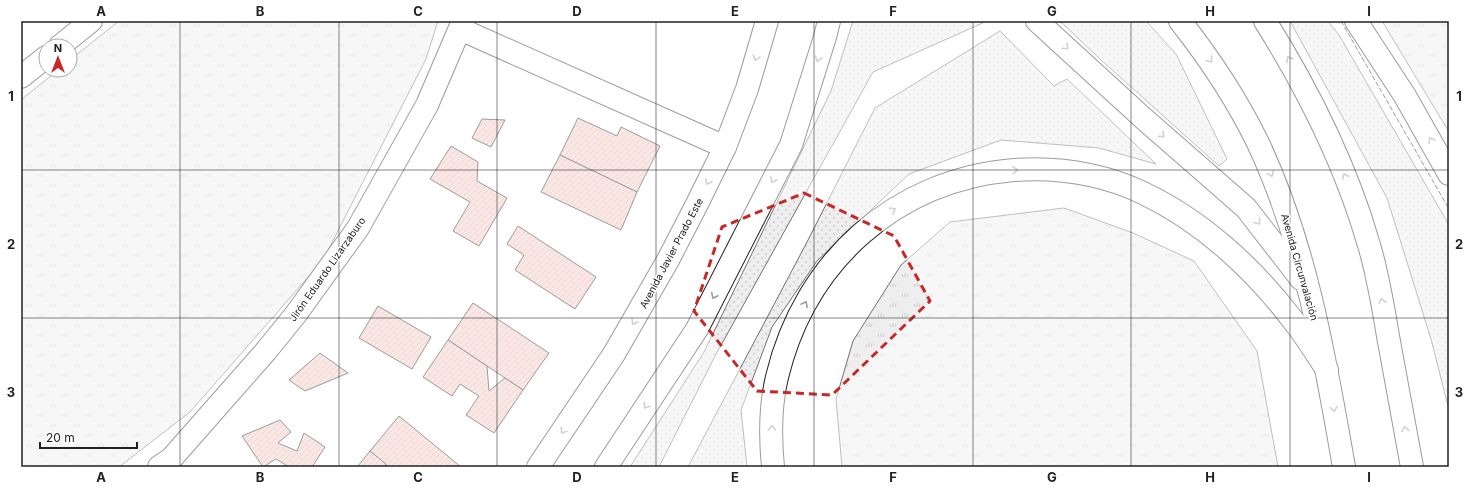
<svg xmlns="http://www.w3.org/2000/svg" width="1470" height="488" font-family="Inter,sans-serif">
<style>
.grass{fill:url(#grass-dots);stroke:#6f6f6f}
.park{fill:url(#park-tufts);stroke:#6f6f6f}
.building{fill:url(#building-hatch);stroke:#222}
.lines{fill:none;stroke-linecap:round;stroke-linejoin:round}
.pedestrian-casing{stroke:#222;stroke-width:24}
.minor-casing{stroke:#222;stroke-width:24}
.primary-casing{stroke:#222;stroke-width:24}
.motorway-casing{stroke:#222;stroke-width:24}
.pedestrian{stroke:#fff;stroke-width:22}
.minor{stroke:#fff;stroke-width:22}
.primary{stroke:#fff;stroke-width:22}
.motorway{stroke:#fff;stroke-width:22}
.fence{stroke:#222;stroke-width:1;stroke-dasharray:5 2;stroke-linecap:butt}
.oneway{stroke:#9c9c9c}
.marked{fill:none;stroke:#c62828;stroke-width:3;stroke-dasharray:8 5;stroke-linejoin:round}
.grid{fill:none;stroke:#222;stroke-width:1;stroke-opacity:0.55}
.labels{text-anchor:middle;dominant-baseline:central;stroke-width:3;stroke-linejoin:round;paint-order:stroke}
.street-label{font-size:10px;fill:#222;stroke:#fff}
.neatline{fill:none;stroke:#222;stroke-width:1.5}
.grid-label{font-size:13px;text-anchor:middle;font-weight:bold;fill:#222}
</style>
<defs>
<pattern id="grass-dots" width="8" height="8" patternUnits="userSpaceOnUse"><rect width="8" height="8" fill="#eee"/><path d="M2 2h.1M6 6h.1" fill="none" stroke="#ccc" stroke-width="1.8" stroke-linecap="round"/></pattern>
<pattern id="park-tufts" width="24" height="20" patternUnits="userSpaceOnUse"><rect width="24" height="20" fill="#eee"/><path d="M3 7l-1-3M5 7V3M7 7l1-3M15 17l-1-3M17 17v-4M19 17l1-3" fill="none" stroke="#ccc"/></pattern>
<pattern id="building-hatch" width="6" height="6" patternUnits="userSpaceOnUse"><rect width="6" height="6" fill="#f3c9c0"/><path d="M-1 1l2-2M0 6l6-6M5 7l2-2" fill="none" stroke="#d0aca5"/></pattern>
</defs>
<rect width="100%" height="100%" fill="#fff"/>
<g class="grass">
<polygon points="853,21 987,21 873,72 715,356 659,467 630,467 704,352 831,91"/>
<polygon points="1060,21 1146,21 1176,54 1227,159 1219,166 1100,59"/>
<polygon points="1290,21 1328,21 1339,35 1449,225 1449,410 1431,339 1387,198"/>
<polygon points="1000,31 1054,86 1067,79 1156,164 1099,148 1001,140 909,174 817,261 772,327 741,410 747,467 688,467 806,244 875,108"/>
</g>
<g class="park">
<polygon points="119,21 438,21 426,59 323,260 190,412 119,467 21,467 21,100 58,70 70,70 70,60"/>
<polygon points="1382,21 1449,21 1449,132"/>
<polygon points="1064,208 1133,233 1194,261 1257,351 1278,467 842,467 836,399 853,341 901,265 950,222"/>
</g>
<g class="building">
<polygon points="578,118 617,136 621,127 660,146 637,192 560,155"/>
<polygon points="482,119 505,120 491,147 472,138"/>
<polygon points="451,146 478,162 477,181 507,198 479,246 453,231 470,202 430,179"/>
<polygon points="560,155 637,192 621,230 541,192"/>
<polygon points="518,226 596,277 575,309 515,270 524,255 507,244"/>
<polygon points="473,303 549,353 523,390 448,340"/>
<polygon points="378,306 431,337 412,369 359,338"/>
<polygon points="448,340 487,366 489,391 505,378 523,390 494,433 466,415 479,396 460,384 452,396 423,377"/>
<polygon points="320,353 348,373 305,391 289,380"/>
<polygon points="399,416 461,467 388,467 370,451"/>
<polygon points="280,420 291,432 278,443 297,451 304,433 325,447 312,467 289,467 276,459 263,467 242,436"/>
<polygon points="370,451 386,464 384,467 357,467"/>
</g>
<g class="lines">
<g class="pedestrian-casing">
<polyline id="pedestrian" points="460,29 725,147"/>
</g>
<g class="minor-casing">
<g id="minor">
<polyline points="60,46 91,21"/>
<polyline points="21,77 46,57"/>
<polyline points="159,467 171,459 266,351 296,314 358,228 427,105 463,21"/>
<polyline points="538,467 614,354 668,260 697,204 725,147 747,89 767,21"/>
</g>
</g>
<g class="primary-casing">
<g id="primary">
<polyline points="1037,21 1143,118 1246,208 1301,279"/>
<path d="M1180,21C1210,59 1237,100 1258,143C1306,245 1325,358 1344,467"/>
<path d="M1265,21C1309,91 1346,165 1369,245C1378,275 1383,306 1388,336C1396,380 1404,423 1412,467"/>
</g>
</g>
<g class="motorway-casing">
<g id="motorway">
<polyline points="1356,21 1405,96 1449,174"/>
<polyline points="606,467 697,329 791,145 825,37 829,21"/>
<path d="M773,467C770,437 770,406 777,377C805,261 895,180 1014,170C1058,167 1103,174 1143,193C1202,221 1253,268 1292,319C1305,335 1316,353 1327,370"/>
</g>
</g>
<use href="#pedestrian" class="pedestrian"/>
<use href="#minor" class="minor"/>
<use href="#primary" class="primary"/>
<use href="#motorway" class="motorway"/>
<polyline class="fence" points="1341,21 1449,209"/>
</g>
<defs><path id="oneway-chevron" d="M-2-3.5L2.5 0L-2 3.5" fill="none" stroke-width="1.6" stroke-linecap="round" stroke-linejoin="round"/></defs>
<g class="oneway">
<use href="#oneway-chevron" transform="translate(1066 47) rotate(43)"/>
<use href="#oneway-chevron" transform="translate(756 58) rotate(108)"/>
<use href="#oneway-chevron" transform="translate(818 59) rotate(108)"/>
<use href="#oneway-chevron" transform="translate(1289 59) rotate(-120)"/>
<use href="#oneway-chevron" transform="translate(1210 60) rotate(53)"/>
<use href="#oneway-chevron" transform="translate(1162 135) rotate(41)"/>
<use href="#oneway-chevron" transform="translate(1431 140) rotate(-120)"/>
<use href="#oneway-chevron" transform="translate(1015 170) rotate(-4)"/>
<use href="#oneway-chevron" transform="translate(1271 174) rotate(67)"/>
<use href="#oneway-chevron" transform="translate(1345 176) rotate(-113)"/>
<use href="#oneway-chevron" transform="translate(773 180) rotate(117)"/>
<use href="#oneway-chevron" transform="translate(708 182) rotate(116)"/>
<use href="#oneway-chevron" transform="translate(893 210) rotate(-32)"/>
<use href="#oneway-chevron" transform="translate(1258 222) rotate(53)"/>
<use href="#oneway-chevron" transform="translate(714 296) rotate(117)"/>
<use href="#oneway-chevron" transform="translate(1382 301) rotate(-100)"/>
<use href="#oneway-chevron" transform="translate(805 304) rotate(-62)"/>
<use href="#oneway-chevron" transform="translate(634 322) rotate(120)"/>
<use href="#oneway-chevron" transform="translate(646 406) rotate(124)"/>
<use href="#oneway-chevron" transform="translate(1334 409) rotate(80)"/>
<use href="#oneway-chevron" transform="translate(772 428) rotate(-87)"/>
<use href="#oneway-chevron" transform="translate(1405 429) rotate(-100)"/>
<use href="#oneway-chevron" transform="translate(563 431) rotate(124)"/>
</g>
<path d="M0 0H1470V488H0ZM804,193L894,236L930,301L832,395L757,391L694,311L722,227Z" fill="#fff" fill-opacity=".55" fill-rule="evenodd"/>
<path class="marked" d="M804,193L894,236L930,301L832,395L757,391L694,311L722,227Z"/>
<path class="grid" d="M180,21V467M339,21V467M497,21V467M656,21V467M814,21V467M973,21V467M1131,21V467M1290,21V467M21,170H1449M21,318H1449"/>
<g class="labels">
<g class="street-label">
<text transform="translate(671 253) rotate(-62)">Avenida Javier Prado Este</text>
<text transform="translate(1300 267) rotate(74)">Avenida Circunvalación</text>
<text transform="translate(327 269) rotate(-55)">Jirón Eduardo Lizarzaburo</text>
</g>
</g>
<rect width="1470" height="488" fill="none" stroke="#ffffff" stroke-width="44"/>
<g transform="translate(58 58)"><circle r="19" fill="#ffffff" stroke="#a7a7a7"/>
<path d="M0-3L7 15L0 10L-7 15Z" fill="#c62828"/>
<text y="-6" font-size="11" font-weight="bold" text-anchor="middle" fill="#222222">N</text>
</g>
<path d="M40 442v6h97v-6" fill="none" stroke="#222222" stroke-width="2"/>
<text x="46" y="442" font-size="12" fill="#222222" stroke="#ffffff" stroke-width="3" paint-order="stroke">20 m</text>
<rect x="22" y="22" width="1426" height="444" class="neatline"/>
<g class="grid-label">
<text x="101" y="16">A</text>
<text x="260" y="16">B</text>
<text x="418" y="16">C</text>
<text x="577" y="16">D</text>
<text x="735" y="16">E</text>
<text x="893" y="16">F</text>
<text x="1052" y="16">G</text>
<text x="1210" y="16">H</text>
<text x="1369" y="16">I</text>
<text x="11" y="101">1</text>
<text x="1459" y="101">1</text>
<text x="11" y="249">2</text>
<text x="1459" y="249">2</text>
<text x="11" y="397">3</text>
<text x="1459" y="397">3</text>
<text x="101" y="482">A</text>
<text x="260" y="482">B</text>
<text x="418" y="482">C</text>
<text x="577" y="482">D</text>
<text x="735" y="482">E</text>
<text x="893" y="482">F</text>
<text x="1052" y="482">G</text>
<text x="1210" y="482">H</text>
<text x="1369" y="482">I</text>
</g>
</svg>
